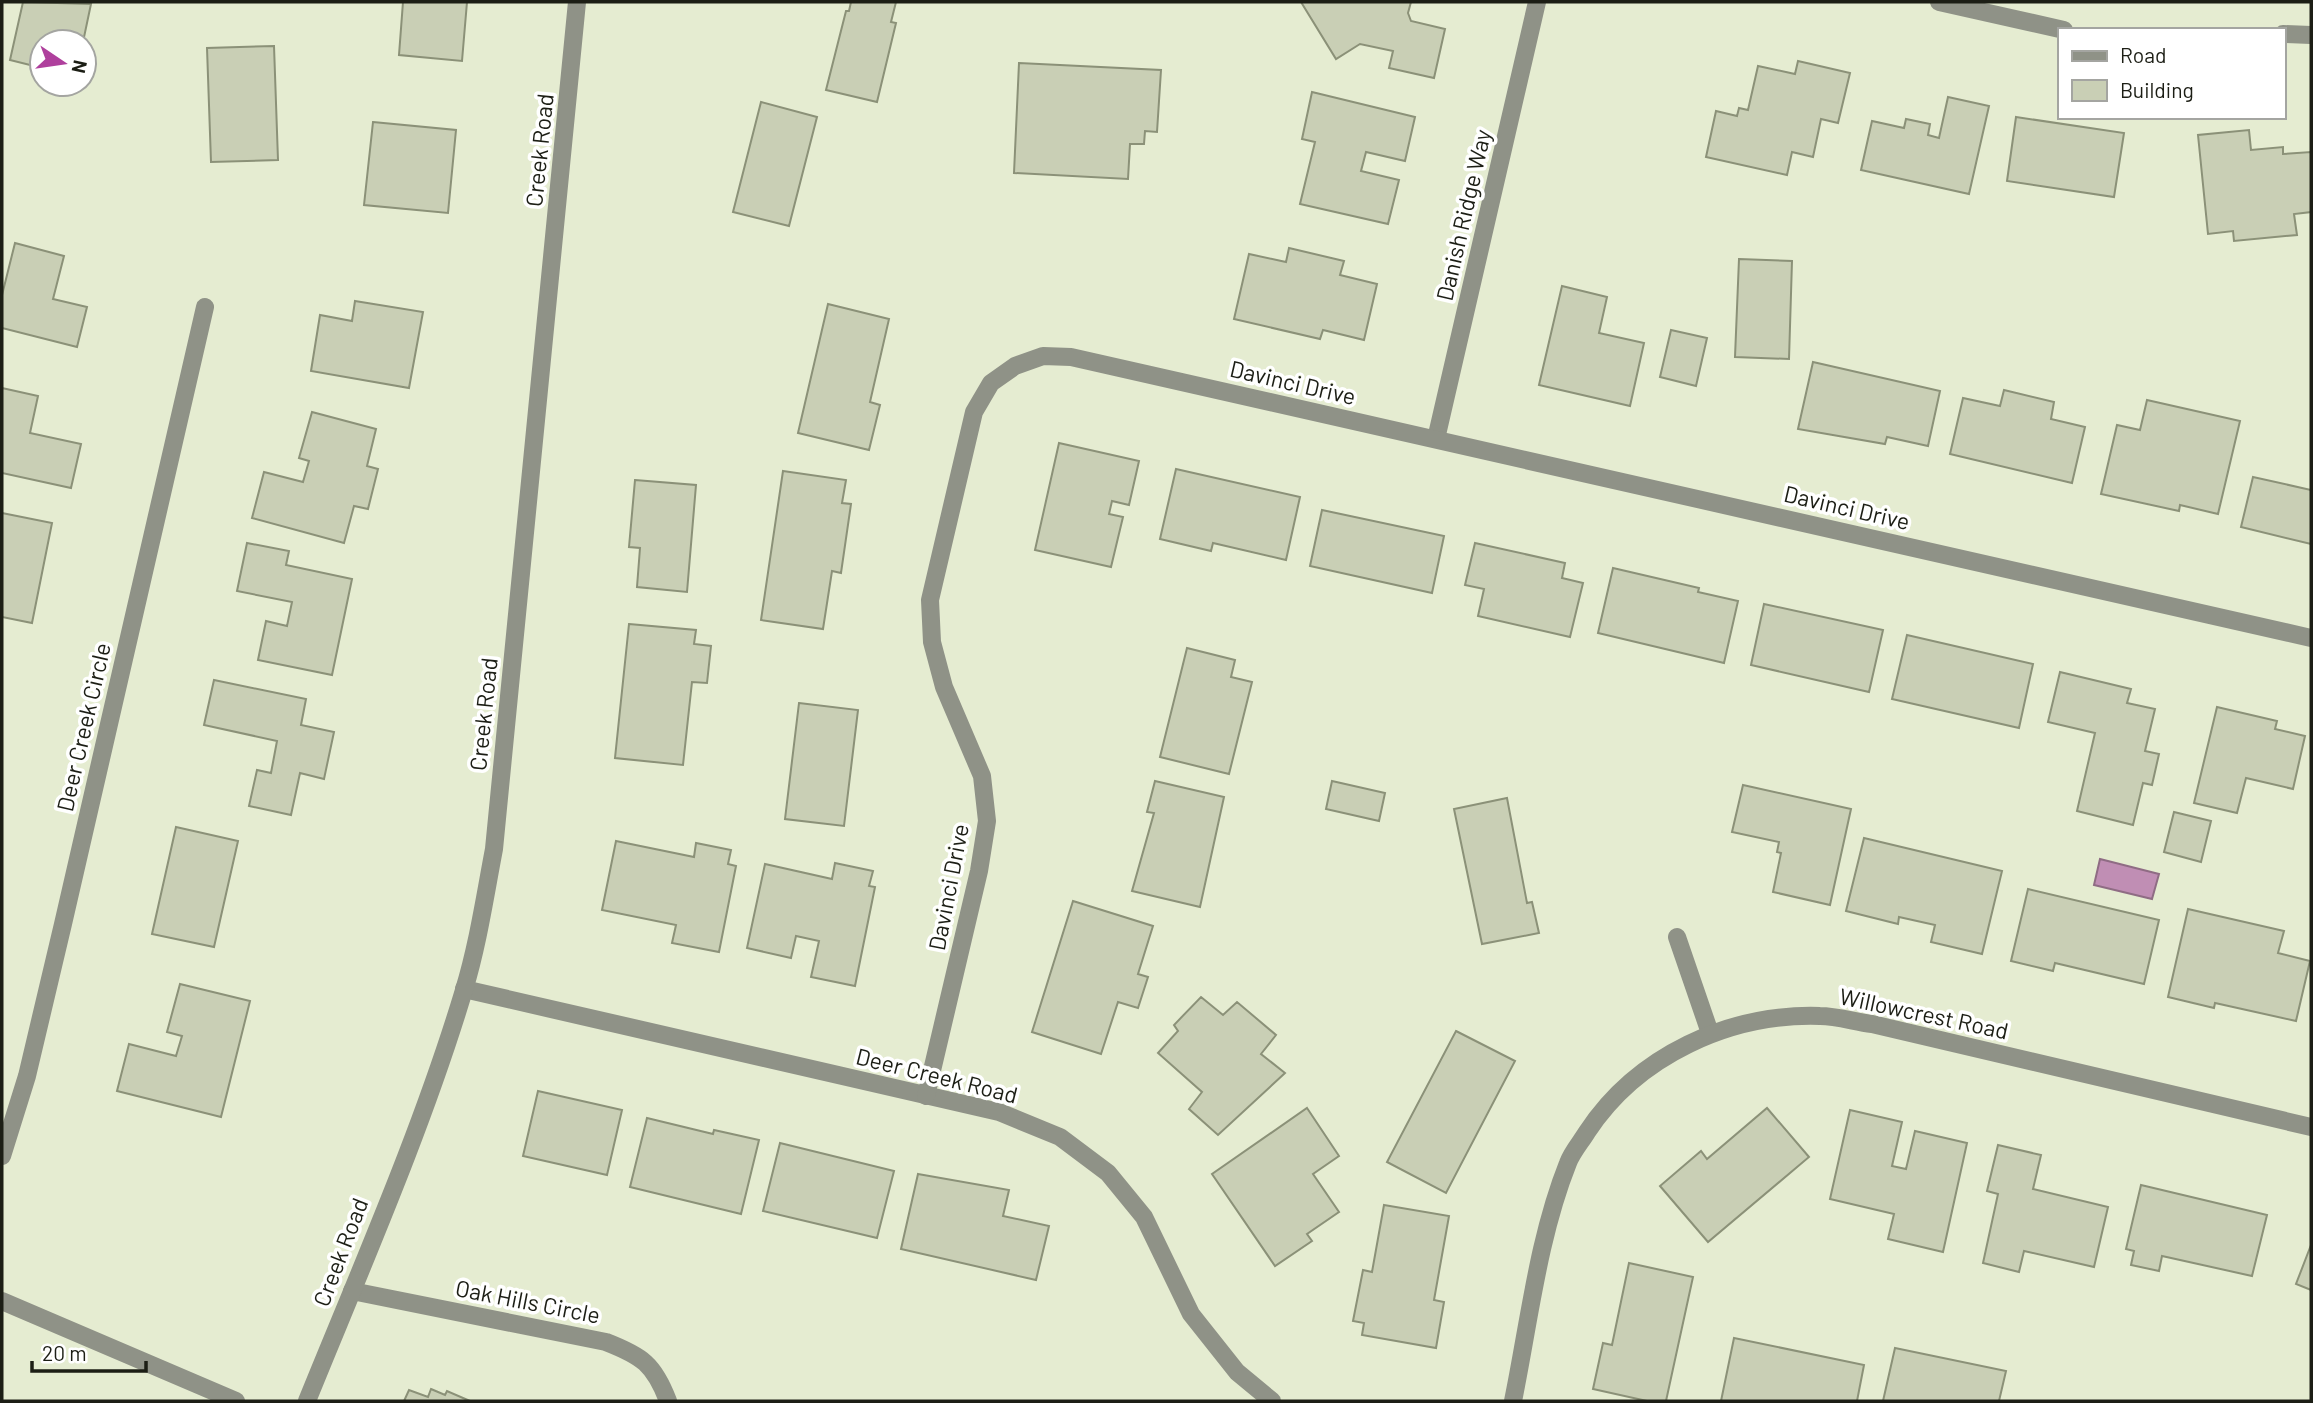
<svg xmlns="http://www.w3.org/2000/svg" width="2313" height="1403" font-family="Barlow,sans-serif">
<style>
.water{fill:#c08eb4;stroke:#8f6c84;stroke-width:2}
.building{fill:#c9cfb5;stroke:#8b9178;stroke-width:2}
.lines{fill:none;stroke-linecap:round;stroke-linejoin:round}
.minor{stroke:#8f9287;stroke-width:18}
.tertiary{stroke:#8f9287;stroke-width:18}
.labels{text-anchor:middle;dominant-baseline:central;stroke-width:7;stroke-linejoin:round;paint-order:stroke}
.street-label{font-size:23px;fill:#1c1e15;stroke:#fff}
</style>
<rect width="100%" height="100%" fill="#e5ecd1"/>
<polygon class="water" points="2100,859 2159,874 2152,899 2094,885"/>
<g class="building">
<polygon points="23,2 91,4 83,42 42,42 42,68 10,60"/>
<polygon points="403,2 467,2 462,61 399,55"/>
<polygon points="851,2 896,2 891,22 896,23 877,102 826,90 846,11 849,11"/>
<polygon points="1301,2 1411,2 1408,13 1411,21 1445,29 1434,78 1389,68 1393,51 1360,44 1336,59"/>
<polygon points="274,46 278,160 211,162 207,48"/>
<polygon points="1798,61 1850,73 1838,123 1821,119 1813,157 1792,152 1787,175 1706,157 1716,111 1737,116 1739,108 1748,110 1758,66 1795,74"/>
<polygon points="1019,63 1161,70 1157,132 1145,131 1144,144 1130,144 1128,179 1014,173"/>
<polygon points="1312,92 1415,117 1405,161 1366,152 1361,171 1399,180 1388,224 1300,204 1315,142 1302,139"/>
<polygon points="1948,97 1989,106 1969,194 1861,170 1872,121 1904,128 1906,119 1930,124 1928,135 1939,138"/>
<polygon points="761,102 817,117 789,226 733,212"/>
<polygon points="2016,117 2124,133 2114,197 2007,181"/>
<polygon points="373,122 456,130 448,213 364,205"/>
<polygon points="2249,130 2251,150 2283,147 2283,154 2311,152 2311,212 2294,214 2297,235 2234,241 2233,231 2208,234 2198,135"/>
<polygon points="15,243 64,256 53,299 87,307 77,347 2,328 2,295"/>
<polygon points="1289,248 1344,261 1340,275 1377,284 1364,340 1323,330 1320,339 1234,319 1249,254 1286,262"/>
<polygon points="1739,259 1792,261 1789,359 1735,357"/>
<polygon points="1562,286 1607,297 1599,333 1644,343 1630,406 1539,385"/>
<polygon points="355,301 423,312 409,388 311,371 320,315 352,321"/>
<polygon points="828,304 889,319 870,402 880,405 869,450 798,433"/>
<polygon points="1671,330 1707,338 1696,386 1660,377"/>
<polygon points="1813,362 1940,391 1928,446 1887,437 1885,444 1798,429"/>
<polygon points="2,388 38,396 30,433 81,444 71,488 2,473"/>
<polygon points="2004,390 2054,402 2051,419 2085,427 2072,483 1950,454 1963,398 2000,406"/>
<polygon points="2147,400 2240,421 2218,514 2180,505 2179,511 2101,494 2117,425 2140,430"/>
<polygon points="312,412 376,429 367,466 378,469 368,509 354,506 344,543 252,518 264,472 303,482 309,461 299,458"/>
<polygon points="1059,443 1139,461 1129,505 1112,501 1109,514 1123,517 1111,567 1035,550"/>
<polygon points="1176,469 1300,497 1286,560 1213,543 1211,551 1160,539"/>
<polygon points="783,471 846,480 842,503 851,504 841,573 832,571 823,629 761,620"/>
<polygon points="2253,477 2311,490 2311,544 2241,527"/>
<polygon points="635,480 696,485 687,592 637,587 640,548 629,547"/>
<polygon points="1322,510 1444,536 1432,593 1310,566"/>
<polygon points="2,513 52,523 32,623 2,617"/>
<polygon points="247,543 289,551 286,565 352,579 332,675 258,660 266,621 287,626 292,602 237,591"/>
<polygon points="1475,543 1565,563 1562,578 1583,583 1570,637 1478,616 1484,589 1465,585"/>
<polygon points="1613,568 1699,588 1698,592 1738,601 1724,663 1598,633"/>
<polygon points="1764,604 1883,630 1869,692 1751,665"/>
<polygon points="629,624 696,630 694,644 711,646 707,683 692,682 683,765 615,758"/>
<polygon points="1907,635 2033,664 2019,728 1892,699"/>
<polygon points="1187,648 1235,660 1231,677 1252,682 1229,774 1160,757"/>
<polygon points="2060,672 2131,689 2127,703 2155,709 2145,751 2159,754 2152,785 2143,783 2133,825 2077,811 2095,733 2048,722"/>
<polygon points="214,680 306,699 301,725 334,732 324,779 300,773 291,815 249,806 257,770 271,773 277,741 204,725"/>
<polygon points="799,703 858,710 844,826 785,819"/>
<polygon points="2217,707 2277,721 2275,729 2305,736 2293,789 2246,778 2237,813 2194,803"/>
<polygon points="1155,781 1224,797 1200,907 1132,891 1154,813 1147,812"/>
<polygon points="1332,781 1385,793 1379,821 1326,809"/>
<polygon points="1743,785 1851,809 1830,905 1773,892 1781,853 1777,852 1779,842 1732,832"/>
<polygon points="1507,798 1527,903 1532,902 1539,933 1482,944 1454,809"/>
<polygon points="2174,812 2211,821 2201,862 2164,852"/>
<polygon points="176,827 238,841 214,947 152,934"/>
<polygon points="1864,838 2002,871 1982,954 1931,942 1935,925 1899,917 1898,924 1846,911"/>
<polygon points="616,841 694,857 696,843 731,850 728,864 736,866 719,952 672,943 676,925 602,910"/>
<polygon points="835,863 873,871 869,886 875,887 855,986 811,977 819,941 796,936 791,958 747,948 765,864 832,879"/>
<polygon points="2028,889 2159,920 2144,984 2055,963 2053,971 2011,961"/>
<polygon points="1073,901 1153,926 1138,974 1148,977 1138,1008 1118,1002 1101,1054 1032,1032"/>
<polygon points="2188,909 2284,931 2278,953 2310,961 2296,1021 2215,1003 2214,1008 2168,997"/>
<polygon points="180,984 250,1001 221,1117 117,1091 129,1044 176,1056 182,1036 167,1032"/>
<polygon points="1201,997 1223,1015 1237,1002 1276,1035 1261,1054 1285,1073 1218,1135 1189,1109 1202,1092 1158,1053 1178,1031 1174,1025"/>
<polygon points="1456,1031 1515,1061 1446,1193 1387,1162"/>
<polygon points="538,1091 622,1110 607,1175 523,1156"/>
<polygon points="1307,1108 1339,1156 1313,1174 1339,1212 1307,1234 1312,1241 1275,1266 1212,1174"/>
<polygon points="1767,1108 1809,1157 1708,1242 1660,1186 1701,1151 1707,1159"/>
<polygon points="1850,1110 1902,1122 1892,1166 1906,1169 1915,1131 1967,1143 1943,1252 1888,1239 1894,1214 1830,1199"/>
<polygon points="647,1118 713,1134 714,1130 759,1140 741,1214 630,1187"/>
<polygon points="780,1143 894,1171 877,1238 763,1211"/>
<polygon points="1998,1145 2041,1155 2033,1189 2108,1207 2094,1267 2024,1251 2019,1272 1983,1263 1998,1194 1987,1191"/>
<polygon points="918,1174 1009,1190 1003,1216 1049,1226 1036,1280 901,1249"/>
<polygon points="2141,1185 2267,1215 2252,1276 2162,1256 2159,1271 2131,1265 2134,1251 2126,1249"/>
<polygon points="1384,1205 1449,1216 1434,1300 1444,1302 1436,1348 1362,1335 1364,1323 1353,1321 1363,1270 1372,1272"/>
<polygon points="2311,1245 2311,1290 2296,1284"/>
<polygon points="1629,1263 1693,1277 1666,1401 1647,1401 1593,1389 1603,1343 1612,1345"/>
<polygon points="1734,1338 1864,1365 1857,1401 1721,1401"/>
<polygon points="1895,1348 2006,1371 1999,1401 1883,1401"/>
<polygon points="431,1389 445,1395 447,1391 470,1401 404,1401 409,1390 428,1397"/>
</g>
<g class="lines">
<g class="minor">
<polyline points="1939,2 2064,30"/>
<polyline points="2283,34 2311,35"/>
<polyline points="1436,439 1537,2"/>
<polyline points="1677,937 1710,1033"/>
<polyline points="464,989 999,1112 1060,1137 1108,1173 1144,1217 1191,1314 1237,1372 1272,1401"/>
<polyline points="926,1096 979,871 987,821 982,776 944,687 932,642 930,600 974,412 991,383 1015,366 1043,356 1071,357 2311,638"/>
<polyline points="2,1156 27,1076 63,924 205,307"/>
<path d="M352,1291L606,1342C642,1356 654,1364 668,1401"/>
<polyline points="2,1301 236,1401"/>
<path d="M1513,1401C1529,1323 1538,1238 1568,1163C1572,1152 1581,1142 1587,1132C1637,1056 1729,1013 1820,1016C1837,1016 1855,1022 1872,1024L2311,1127"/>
</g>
<path class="tertiary" d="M307,1401C361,1268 423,1127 464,990C478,944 485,896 494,849L577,2"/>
</g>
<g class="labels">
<g class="street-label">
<text transform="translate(539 150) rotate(-84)">Creek Road</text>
<text transform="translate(1463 215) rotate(-77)">Danish Ridge Way</text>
<text transform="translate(1293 382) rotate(13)">Davinci Drive</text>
<text transform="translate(1847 507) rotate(13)">Davinci Drive</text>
<text transform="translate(483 714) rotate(-84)">Creek Road</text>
<text transform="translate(83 727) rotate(-77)">Deer Creek Circle</text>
<text transform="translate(948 887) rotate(-79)">Davinci Drive</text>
<text transform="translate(1924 1013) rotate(12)">Willowcrest Road</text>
<text transform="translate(937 1075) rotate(14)">Deer Creek Road</text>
<text transform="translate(340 1252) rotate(-69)">Creek Road</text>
<text transform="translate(528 1301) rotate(11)">Oak Hills Circle</text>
</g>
</g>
<rect width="2313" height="1403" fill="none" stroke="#1c1e15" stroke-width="7"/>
<rect x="2058" y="28" width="228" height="91" fill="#ffffff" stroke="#a4a5a1" stroke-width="2"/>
<rect x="2072" y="51" width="35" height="10" fill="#8f9287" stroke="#a4a5a1" stroke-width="2"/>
<text x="2120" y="63" font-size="21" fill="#1c1e15">Road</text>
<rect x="2072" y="80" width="35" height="21" fill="#c9cfb5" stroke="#a4a5a1" stroke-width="2"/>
<text x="2120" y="98" font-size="21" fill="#1c1e15">Building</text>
<g transform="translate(63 63) rotate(103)"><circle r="33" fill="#ffffff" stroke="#a4a5a1" stroke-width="2"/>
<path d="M0-5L12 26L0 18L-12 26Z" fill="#af409d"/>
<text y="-10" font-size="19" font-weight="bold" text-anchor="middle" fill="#1c1e15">N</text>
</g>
<path d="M32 1361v10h114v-10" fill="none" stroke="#1c1e15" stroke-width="3.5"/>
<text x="42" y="1361" font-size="21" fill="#1c1e15" stroke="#ffffff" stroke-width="5" paint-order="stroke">20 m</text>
</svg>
